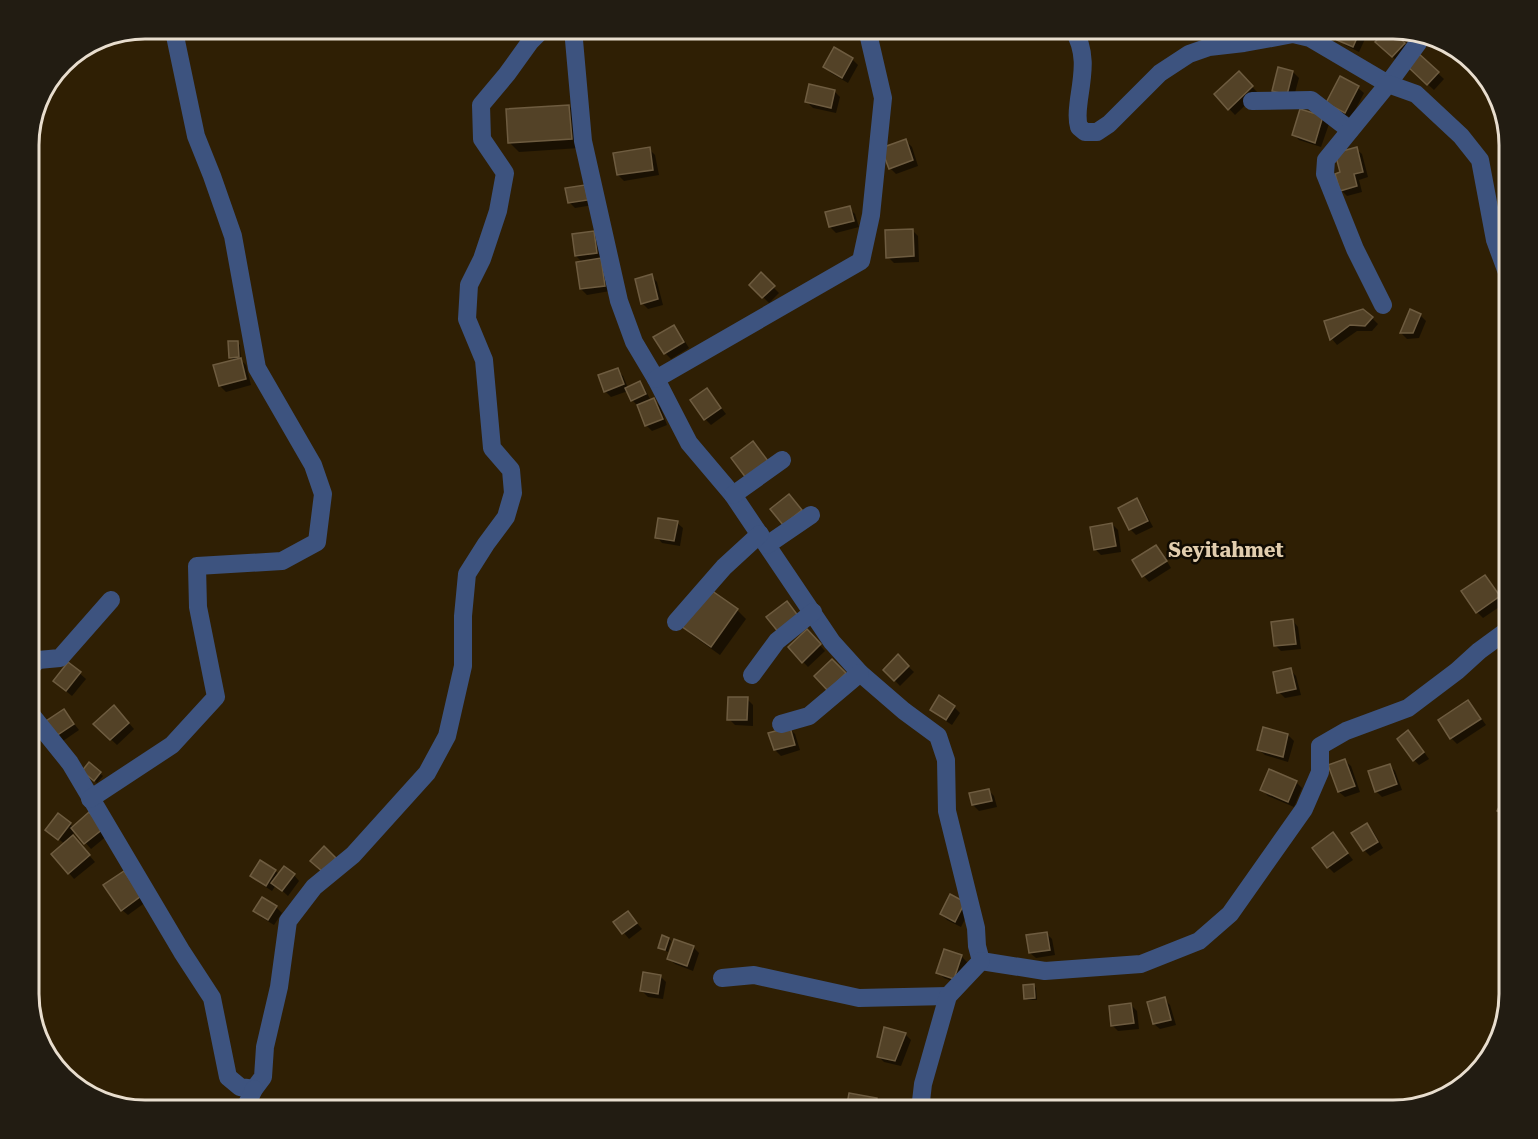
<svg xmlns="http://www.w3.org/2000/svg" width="1538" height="1139" font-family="'Roboto Serif',serif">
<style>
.shadow{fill:#0007}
.building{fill:#534227;stroke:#6e5c40;stroke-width:1.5}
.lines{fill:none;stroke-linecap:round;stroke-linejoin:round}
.minor{stroke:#3d537f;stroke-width:18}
.labels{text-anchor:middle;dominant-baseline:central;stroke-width:5;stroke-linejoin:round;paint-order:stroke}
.quarter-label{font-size:20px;font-weight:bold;fill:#e2cdae;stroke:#110b02}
.rim{fill:none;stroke:#e8ddce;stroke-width:3}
</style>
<rect width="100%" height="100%" fill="#2f1f04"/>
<g class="shadow">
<polygon points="597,29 619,29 619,33 603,36"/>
<polygon points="1344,29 1351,29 1359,33 1365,39 1359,52 1345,45 1339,39"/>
<polygon points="1388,30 1410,50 1398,62 1377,42"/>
<polygon points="1417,54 1444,79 1434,90 1413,71"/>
<polygon points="852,59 858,65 848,83 831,73 825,67"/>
<polygon points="1293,72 1299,78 1293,100 1280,97"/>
<polygon points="1239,73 1258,93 1235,115 1216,95"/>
<polygon points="1358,88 1364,93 1351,118 1333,109"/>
<polygon points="834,91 840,97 836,113 813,108 807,102"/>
<polygon points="569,106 578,116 580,148 519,152 510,143"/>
<polygon points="1323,118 1329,124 1321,147 1299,140 1293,134"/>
<polygon points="906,141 912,147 918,166 896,174 890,168"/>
<polygon points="649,149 655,155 659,175 624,181 618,175"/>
<polygon points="1356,149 1362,154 1368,177 1359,180 1362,192 1347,196 1341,190 1342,173"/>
<polygon points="585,187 593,205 575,208 569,202"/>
<polygon points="849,208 855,214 859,227 836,233 830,227"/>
<polygon points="912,230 918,236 919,262 894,263 888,257"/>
<polygon points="593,233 599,239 606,266 610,291 587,295 581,289 583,263 576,256"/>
<polygon points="761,275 779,293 769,303 751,285"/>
<polygon points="651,276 657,282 663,305 648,309 642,303"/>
<polygon points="1411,311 1420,315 1426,321 1419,338 1407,339 1401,333"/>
<polygon points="1372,318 1378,324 1372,331 1357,331 1337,345 1332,339 1326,322"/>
<polygon points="673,326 679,332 689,348 671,359 665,353 655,338"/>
<polygon points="237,342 240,345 241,360 246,365 251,385 226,392 220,386 234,361 230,357"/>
<polygon points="617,370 623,376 628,388 639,383 645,389 651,401 654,400 660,406 667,425 652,431 646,425 638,406 632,400 628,391 611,397 605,391"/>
<polygon points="712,396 726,414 711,425 705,419"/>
<polygon points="1136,500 1142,506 1153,527 1136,535 1130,529"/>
<polygon points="677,523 683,528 680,546 662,543 657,537"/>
<polygon points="1112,524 1118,530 1121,552 1101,555 1095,549"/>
<polygon points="1156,547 1162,553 1171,568 1149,582 1144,576"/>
<polygon points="1485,577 1505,603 1483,618 1477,612"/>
<polygon points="1509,599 1509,614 1506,602"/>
<polygon points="737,610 746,619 720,655 692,635 683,626"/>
<polygon points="1293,621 1298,627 1301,649 1281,651 1275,645"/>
<polygon points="807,631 825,651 808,667 790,648"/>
<polygon points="898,657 914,672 900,686 885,670"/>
<polygon points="69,664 86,679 72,696 61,687"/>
<polygon points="1290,670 1296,676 1301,695 1285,698 1279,692"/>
<polygon points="747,699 753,705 753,726 735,725 729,719"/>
<polygon points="1468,702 1474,708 1486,725 1457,744 1451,738 1440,721"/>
<polygon points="954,707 960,713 952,725 937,715 931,710"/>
<polygon points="64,711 79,730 63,741 57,735"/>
<polygon points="120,713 134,729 117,745 95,724"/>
<polygon points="789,728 795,734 800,750 781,756 775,750"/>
<polygon points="1288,735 1294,741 1288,762 1265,755 1259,750"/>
<polygon points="1414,738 1429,759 1419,765 1414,760"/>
<polygon points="1345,761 1351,766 1360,792 1345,797 1339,792 1330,766"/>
<polygon points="89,764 103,776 97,783 84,771"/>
<polygon points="1389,765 1395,771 1402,790 1382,797 1376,791"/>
<polygon points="1296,782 1302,788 1294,807 1268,796 1262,790"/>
<polygon points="988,790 994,796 997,807 979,811 973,805"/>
<polygon points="59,815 73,827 95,820 108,835 91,849 75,831 72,836 95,862 74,879 69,873 65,844 53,835"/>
<polygon points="1367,825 1373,831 1383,848 1370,856 1364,850"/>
<polygon points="1333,834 1353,860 1334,873 1328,867"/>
<polygon points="275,871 279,874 294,875 299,881 288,896 276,885 272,891 258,882 252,876"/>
<polygon points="124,873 146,902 128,915 122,910"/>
<polygon points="950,896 970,909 961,927 947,920 941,914"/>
<polygon points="276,907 282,913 274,925 261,917 255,911"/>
<polygon points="628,913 642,929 629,939 615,922"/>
<polygon points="1046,933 1052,939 1055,955 1036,958 1030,953"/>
<polygon points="669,939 671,941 668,952 660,948"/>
<polygon points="693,947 699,953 693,971 675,964 669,959"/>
<polygon points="961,956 967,962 960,984 944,978 938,972"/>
<polygon points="660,976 666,982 663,999 648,997 642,991"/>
<polygon points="1033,985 1036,988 1037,1000 1028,1000 1026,998"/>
<polygon points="1164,999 1170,1005 1176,1025 1160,1029 1154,1024"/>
<polygon points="1131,1005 1137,1011 1139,1029 1118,1031 1112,1025"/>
<polygon points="905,1034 911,1040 901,1066 884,1062 878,1056"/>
<polygon points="850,1095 876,1099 882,1105 881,1110 848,1110"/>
</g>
<g class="building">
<polygon points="1342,29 1354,29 1360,31 1353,47 1337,40"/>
<polygon points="1387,29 1405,43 1392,57 1375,42"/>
<polygon points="834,47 853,58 842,78 823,67"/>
<polygon points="1417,52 1439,72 1427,85 1406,65"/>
<polygon points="1278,67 1293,71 1287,95 1272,91"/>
<polygon points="1239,71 1253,86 1228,110 1214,94"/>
<polygon points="1340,76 1359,86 1345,113 1326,103"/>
<polygon points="809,84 835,90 831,108 805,102"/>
<polygon points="569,105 572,139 508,143 506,109"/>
<polygon points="1300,109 1323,116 1315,143 1292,135"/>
<polygon points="906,139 913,160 889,169 881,148"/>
<polygon points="650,147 653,170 617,175 613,153"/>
<polygon points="1357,147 1363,172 1354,174 1357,186 1340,191 1335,174 1340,172 1335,153"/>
<polygon points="585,185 588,200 568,203 565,188"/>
<polygon points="850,206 854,221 829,227 825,212"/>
<polygon points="913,229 914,256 886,258 885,230"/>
<polygon points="594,231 597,253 575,256 572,234"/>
<polygon points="601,258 605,286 580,289 576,262"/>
<polygon points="761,272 775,286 762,298 749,285"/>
<polygon points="652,274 658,299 641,304 635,279"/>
<polygon points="1363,309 1373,317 1365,326 1350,325 1330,340 1324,321"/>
<polygon points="1410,309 1421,314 1413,333 1400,333"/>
<polygon points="674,325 684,342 664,354 653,337"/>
<polygon points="228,341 238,341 239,357 229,358"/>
<polygon points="241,358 246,379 219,386 213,365"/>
<polygon points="618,368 624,384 604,392 598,375"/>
<polygon points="640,381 646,394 631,401 625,388"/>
<polygon points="707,388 721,408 704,420 690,400"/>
<polygon points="654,398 663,419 645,426 637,405"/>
<polygon points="753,441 768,461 746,478 731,458"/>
<polygon points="789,494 802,510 783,525 770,509"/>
<polygon points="1137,498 1148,521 1129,530 1118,508"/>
<polygon points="658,518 678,521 674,541 655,538"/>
<polygon points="1112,523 1116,546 1094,550 1090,527"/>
<polygon points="1156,545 1167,561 1142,577 1132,560"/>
<polygon points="1485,575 1500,596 1476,613 1461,591"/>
<polygon points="708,588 738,609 711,647 681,626"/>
<polygon points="787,601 799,617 779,633 766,617"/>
<polygon points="1293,619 1296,644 1274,646 1271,622"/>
<polygon points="807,629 821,644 802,663 788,647"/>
<polygon points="898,654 909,666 894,681 883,670"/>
<polygon points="832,659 846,673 828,691 814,676"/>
<polygon points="68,662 81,672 66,691 53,681"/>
<polygon points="1291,668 1296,689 1277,693 1273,672"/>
<polygon points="939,695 955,706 946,720 930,710"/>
<polygon points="728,697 748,697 747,720 727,720"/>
<polygon points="1468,700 1481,719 1450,739 1438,720"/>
<polygon points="114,705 129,723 110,740 93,724"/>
<polygon points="64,709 74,724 56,736 46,721"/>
<polygon points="790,727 795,745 774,750 768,733"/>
<polygon points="1263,727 1288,734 1283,757 1257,750"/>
<polygon points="1408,730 1424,752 1413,761 1397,739"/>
<polygon points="1345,759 1355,786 1338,792 1328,765"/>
<polygon points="89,762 101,772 94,781 82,771"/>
<polygon points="1390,764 1397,784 1375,792 1368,771"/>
<polygon points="1269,769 1297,781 1288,802 1260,790"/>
<polygon points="989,789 992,801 972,805 969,793"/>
<polygon points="1503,799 1509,802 1509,817 1497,811"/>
<polygon points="89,812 103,829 84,844 71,828"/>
<polygon points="58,813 71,823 58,840 45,830"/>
<polygon points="1367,823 1378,842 1363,851 1351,833"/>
<polygon points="1333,832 1348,853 1327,868 1312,848"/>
<polygon points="73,835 90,855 68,874 51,854"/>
<polygon points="324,846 336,858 323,872 310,861"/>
<polygon points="260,860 276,870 266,886 250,876"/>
<polygon points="284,866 295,874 282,891 271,883"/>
<polygon points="124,871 141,896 121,911 103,885"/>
<polygon points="950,894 965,902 955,922 940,914"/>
<polygon points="262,897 277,906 268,920 253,911"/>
<polygon points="628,911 637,923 622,934 613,922"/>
<polygon points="1047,932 1050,950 1029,953 1026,935"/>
<polygon points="662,935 669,938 665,950 658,948"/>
<polygon points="674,939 694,946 687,966 667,959"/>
<polygon points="944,949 962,955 954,979 936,973"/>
<polygon points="643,972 661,975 658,994 640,991"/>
<polygon points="1034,984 1035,998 1024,999 1023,985"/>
<polygon points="1165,997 1171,1020 1153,1024 1147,1002"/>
<polygon points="1131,1003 1134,1023 1111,1026 1109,1006"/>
<polygon points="884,1027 906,1033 895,1061 877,1057"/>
<polygon points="849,1093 877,1098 875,1110 846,1110"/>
</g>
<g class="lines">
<g class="minor">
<polyline points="573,29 583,141 619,301 634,342 656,379 689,443 733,495 832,642 860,673 904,711 938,736 946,760 947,811 976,928 977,946 981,961 1045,971 1141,964 1199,941 1230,914 1304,809 1320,772 1320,746 1346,731 1408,708 1457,671 1479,651 1509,629"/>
<path d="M1073,29C1087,52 1083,73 1079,99C1078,109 1076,117 1079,127L1085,132H1097L1109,124L1160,73L1189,54L1209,47L1244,43L1293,34L1310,38L1388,84L1418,43"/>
<polyline points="1252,101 1311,100 1350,130"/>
<polyline points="1383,305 1355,249 1325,174 1326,160 1388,84 1416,94 1461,136 1480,160 1495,240 1506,270 1509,271"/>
<polyline points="656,379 861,261 871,215 883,98 867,29"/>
<polyline points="733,495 782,460"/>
<polyline points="767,545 811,515"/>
<polyline points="676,622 724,567 760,534"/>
<polyline points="29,669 38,660 60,658 111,600"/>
<polyline points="752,675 777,641 813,612"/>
<polyline points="29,712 70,763 182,952 212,998 228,1077 240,1087 254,1089 263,1077 265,1047 279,987 288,921 314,887 353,855 427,773 447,736 463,666 463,616 467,574 486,544 506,517 513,493 511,470 492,448 484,360 467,319 469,285 482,259 498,211 505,173 482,139 481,105 507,74 530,42 543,29"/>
<polyline points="781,724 809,716 860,673"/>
<polyline points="90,799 172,745 216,697 198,607 197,566 282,561 317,542 323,494 313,465 257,368 233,236 212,176 196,136 175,36 177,29"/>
<polyline points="722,978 754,975 859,998 948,996"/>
<polyline points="244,1110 254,1089"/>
<polyline points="920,1110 923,1084 948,996 981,961"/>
</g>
</g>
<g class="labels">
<g class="quarter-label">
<text x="1226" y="550">Seyitahmet</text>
</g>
</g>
<path d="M0 0H1538V1139H0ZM145 39H1393A106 106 0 0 1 1499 145V994A106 106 0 0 1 1393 1100H145A106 106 0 0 1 39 994V145A106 106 0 0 1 145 39Z" fill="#221c12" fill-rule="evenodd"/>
<path class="rim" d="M145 39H1393A106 106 0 0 1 1499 145V994A106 106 0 0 1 1393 1100H145A106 106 0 0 1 39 994V145A106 106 0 0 1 145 39Z"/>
</svg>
